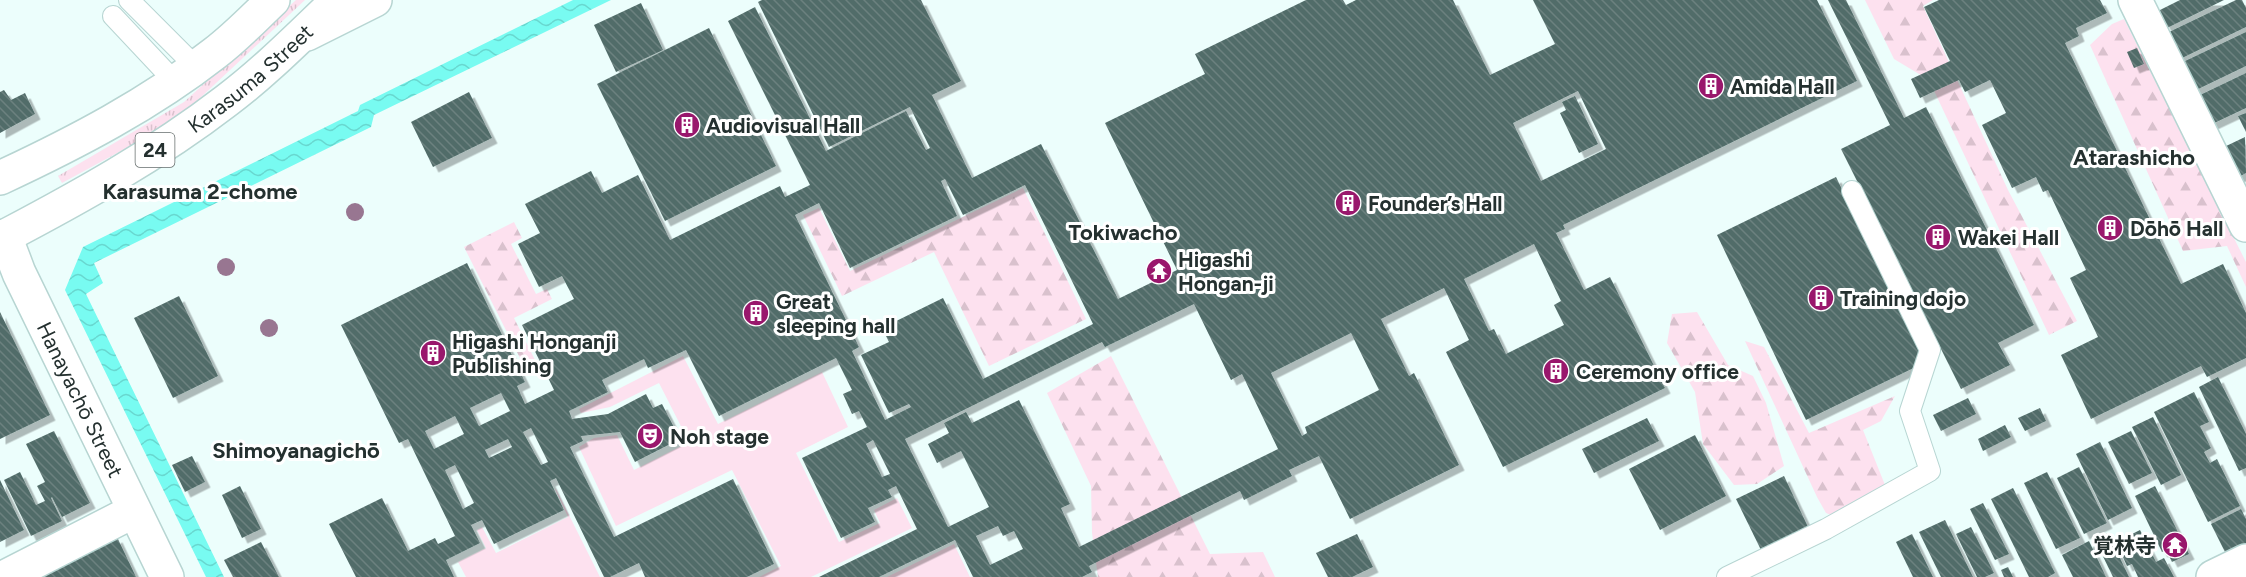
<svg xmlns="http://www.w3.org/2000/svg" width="2246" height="577" font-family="Figtree,'Noto Sans JP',sans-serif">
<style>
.grass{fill:url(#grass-tufts)}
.forest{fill:url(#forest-firs)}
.garden{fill:#fde1ef}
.water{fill:url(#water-waves)}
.building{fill:url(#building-back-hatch);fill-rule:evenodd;filter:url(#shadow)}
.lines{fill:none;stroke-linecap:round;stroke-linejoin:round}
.lane-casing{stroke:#b7d5d2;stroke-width:22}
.street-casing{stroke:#b7d5d2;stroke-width:36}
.secondary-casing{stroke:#b7d5d2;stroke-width:36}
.highway-casing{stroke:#b7d5d2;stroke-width:36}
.lane{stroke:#fff;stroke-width:20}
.street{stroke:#fff;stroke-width:33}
.secondary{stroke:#fff;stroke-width:33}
.highway{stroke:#fff;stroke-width:33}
.tree{fill:#987691}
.labels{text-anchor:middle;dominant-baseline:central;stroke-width:6;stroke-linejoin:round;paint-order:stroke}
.shield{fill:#fff;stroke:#666e6d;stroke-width:1.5}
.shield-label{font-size:20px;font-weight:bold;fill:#24302f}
.street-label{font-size:21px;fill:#24302f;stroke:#fff}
.poi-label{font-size:21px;font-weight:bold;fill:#24302f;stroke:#fff;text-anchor:start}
.neighbourhood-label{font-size:22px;font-weight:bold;fill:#24302f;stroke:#fff}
</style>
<defs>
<pattern id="grass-tufts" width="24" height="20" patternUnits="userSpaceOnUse" patternTransform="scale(1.5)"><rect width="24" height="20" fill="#fde1ef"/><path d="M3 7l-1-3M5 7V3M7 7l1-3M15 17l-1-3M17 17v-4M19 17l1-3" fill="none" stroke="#d9c1cd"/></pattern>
<pattern id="forest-firs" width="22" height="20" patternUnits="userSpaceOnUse" patternTransform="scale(1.5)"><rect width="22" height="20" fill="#fde1ef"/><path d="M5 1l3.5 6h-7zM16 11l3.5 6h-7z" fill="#d9c1cd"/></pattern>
<pattern id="water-waves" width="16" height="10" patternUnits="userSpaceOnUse" patternTransform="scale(1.5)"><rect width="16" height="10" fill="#78fbf1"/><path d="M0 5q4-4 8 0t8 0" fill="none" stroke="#68d7cf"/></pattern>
<pattern id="building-back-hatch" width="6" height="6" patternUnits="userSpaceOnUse" patternTransform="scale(1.5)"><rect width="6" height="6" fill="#516c69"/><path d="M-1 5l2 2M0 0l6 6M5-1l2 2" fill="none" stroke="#6c817f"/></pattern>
<filter id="shadow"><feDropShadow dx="5.5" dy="5.5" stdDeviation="0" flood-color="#0004"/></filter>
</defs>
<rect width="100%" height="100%" fill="#ecfefc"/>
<polygon class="grass" points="296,0 305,0 183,114 130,146 62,183 58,176 184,102"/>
<g class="forest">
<polygon points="1865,0 1933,0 1923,6 2008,190 2077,321 2049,335 1929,80 1894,59"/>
<polygon points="2124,19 2246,262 2246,287 2227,246 2183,251 2090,45 2112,24"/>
<polygon points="1023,188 1086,319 989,366 934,252 842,296 803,215 819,208 850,271"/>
<polygon points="514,222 522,238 511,244 536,294 547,289 552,299 514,318 538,366 527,372 464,247"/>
<polygon points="1697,312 1728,365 1753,376 1766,403 1784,466 1757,484 1734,485 1703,444 1695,392 1667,343 1672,314"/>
<polygon points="1745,341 1764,347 1809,433 1895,396 1881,421 1863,430 1885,485 1841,519 1826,513 1817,497"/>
<polygon points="1111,356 1210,554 1263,552 1275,577 1098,577 1092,533 1091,486 1047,393"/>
</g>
<g class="garden">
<polygon points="683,356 718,424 822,372 848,427 796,453 839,542 880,523 874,510 897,498 912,528 811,577 759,577 781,566 732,470 616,526 579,447 594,438 617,435 634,470 689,442 659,383 610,407 581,413 579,409"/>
<polygon points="555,489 556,489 600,577 466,577 458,562 486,548 477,530 482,527 496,553 568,517"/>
<polygon points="954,544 970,577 887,577"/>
</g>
<polygon class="water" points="573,0 611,0 374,115 371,127 94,263 103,283 86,294 224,577 206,577 65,290 83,247 358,111 360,105"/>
<g class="building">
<path d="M762,0H921L961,81L932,95L972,178L1041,144L1118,299L1177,270L1105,123L1205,74L1195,54L1306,0H1343L1346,5L1356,0H1453L1490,75L1555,44L1533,0H1817L1857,81L1563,225L1565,229L1556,233L1584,290L1610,277L1665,388L1503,467L1446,352L1469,340L1444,288L1381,319L1409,376L1414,373L1459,465L1350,519L1319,456L1289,470L1292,476L1244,500L1240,491L1089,566L1092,572L1082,577H973L955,540L879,577H819L917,529L896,486L888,490L892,497L868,508L875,522L841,538L802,458L867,427L859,411L852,414L843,394L852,390L836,358L719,416L686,350L648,368L644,359L602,380L608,392L569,411L572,419L608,414L646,394L653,408L662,404L680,439L635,462L620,432L581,436L583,441L570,447L614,537L733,479L774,564L747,577H645L639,563L610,577H604L556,478L550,481L564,510L494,544L482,520L471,525L480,543L446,560L454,577H356L329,524L382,498L408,551L435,538L438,544L455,536L408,439L399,443L341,325L467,263L525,382L517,386L525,404L554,390L522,325L574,299L562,276L539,287L518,244L540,233L525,204L591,171L602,193L638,175L670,240L780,186L785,197L810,185L728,21L755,7L826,151L906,111L926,150L930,148L910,107L829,147L758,2ZM1578,91L1606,149L1541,181L1513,123ZM945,179L963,215L1025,185L1093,324L983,379L943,298L882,328L889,342L861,355L889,413L909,404L911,407L885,420L852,351L859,347L795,215L819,203L850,268L957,216L941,181ZM1534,244L1561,301L1554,305L1564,325L1506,354L1494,329L1489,331L1464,279ZM1194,304L1231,380L1242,374L1278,449L1079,547L1061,508L1070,504L1019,400L972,423L966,412L944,423L949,433L928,444L937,463L961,451L989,507L948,527L905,439L1102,342L1105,347ZM1351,333L1379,390L1305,427L1307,433L1302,436L1271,373ZM501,393L510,411L479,426L470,408ZM455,416L464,434L434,449L425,431ZM531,428L548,462L541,465L523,432ZM508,439L512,447L489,458L485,450ZM873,440L890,474L882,477L866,444ZM455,465L474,503L463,509L445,470ZM998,526L1003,536L1014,531L1023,549L990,565L976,536Z"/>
<polygon points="1828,0 1846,0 1904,118 1926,107 2034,325 1998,343 2010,365 1961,389 1841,149 1890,125"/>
<polygon points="1939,0 2100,0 2107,13 2076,28 2079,36 2065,43 2181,284 2223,264 2246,313 2246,358 2207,377 2201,366 2091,419 2061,355 2098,337 2070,278 2086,270 2048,190 2043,192 2036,177 2012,188 1982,125 2006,113 1990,80 1965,92 1959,80 1920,98 1911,79 1950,61 1924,7"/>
<polygon points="2180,0 2224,0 2167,28 2158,11"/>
<polygon points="2236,0 2242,0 2246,8 2246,27 2180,59 2167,33"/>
<polygon points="641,3 663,50 616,72 594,25"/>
<polygon points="709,28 776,166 665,221 597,84"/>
<polygon points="2246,32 2246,66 2194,91 2181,63"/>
<polygon points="2137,48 2144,64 2134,68 2127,52"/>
<polygon points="2246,73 2246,108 2210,125 2196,97"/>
<polygon points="4,90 11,100 25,93 35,114 0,133 0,92"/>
<polygon points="469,92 492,138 433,167 411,122"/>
<polygon points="1575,96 1598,144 1579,153 1560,113 1566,110 1562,102"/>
<polygon points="2246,113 2246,132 2238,116"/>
<polygon points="2245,137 2246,173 2237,178 2222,148"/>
<polygon points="1836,177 1926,362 1806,420 1717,235"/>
<polygon points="179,296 218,376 173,398 134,318"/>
<polygon points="0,312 50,415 0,439"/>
<polygon points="2218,377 2246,434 2246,468 2239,471 2199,387"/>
<polygon points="2194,392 2209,422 2200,426 2211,448 2204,452 2210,463 2217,459 2240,506 2208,522 2154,412"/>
<polygon points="1968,398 1976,414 1941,431 1933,415"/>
<polygon points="2040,408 2046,421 2025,431 2018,418"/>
<polygon points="2153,417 2181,475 2161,485 2132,427"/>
<polygon points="1647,418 1659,441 1594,473 1582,449"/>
<polygon points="2005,425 2011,437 1983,451 1978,439"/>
<polygon points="54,431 90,503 62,517 52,497 51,498 62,521 31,536 4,480 20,472 36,505 45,501 37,486 45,482 26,444"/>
<polygon points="2131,431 2152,473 2129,484 2108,442"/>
<polygon points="1695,435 1726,496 1660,530 1629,469"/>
<polygon points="2100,442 2132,508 2108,520 2076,454"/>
<polygon points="192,456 205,482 185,492 172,465"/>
<polygon points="2079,467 2107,523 2084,534 2057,478"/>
<polygon points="2047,472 2080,538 2056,549 2024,483"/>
<polygon points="1784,476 1808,527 1761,550 1736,499"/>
<polygon points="0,480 24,530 0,542"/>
<polygon points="240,486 261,529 242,538 222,495"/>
<polygon points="2155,486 2189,554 2172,562 2166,550 2162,552 2135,496"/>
<polygon points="2013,488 2055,573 2048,577 2029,577 1991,499"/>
<polygon points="1983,503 2009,554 1995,560 1970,509"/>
<polygon points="2241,509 2246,519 2246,544 2226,554 2211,524"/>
<polygon points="1945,520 1973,577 1941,577 1919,532"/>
<polygon points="1971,527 1994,573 1985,577 1977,577 1956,534"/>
<polygon points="2140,530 2156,562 2164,558 2174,577 2138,577 2132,564 2127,566 2116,542"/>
<polygon points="2108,533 2129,577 2113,577 2095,540"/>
<polygon points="1357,534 1373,567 1352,577 1328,577 1316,553"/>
<polygon points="1912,534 1933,577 1913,577 1896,542"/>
<polygon points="117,537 136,577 34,577"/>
<polygon points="2089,541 2106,577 2073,577 2062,555"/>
<polygon points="261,542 279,577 233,577 224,560"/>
<polygon points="2008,567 2013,577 2004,577 2001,570"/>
</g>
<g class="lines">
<g class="lane-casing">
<g id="lane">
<polyline points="129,0 196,67"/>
<polyline points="113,16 175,82"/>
<polyline points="1727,577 1826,529 1930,471 1910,411 1930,350 1852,191"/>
</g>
</g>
<g class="street-casing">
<g id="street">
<polyline points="2135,0 2246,225"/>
<polyline points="307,34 375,0"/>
<polyline points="5,577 134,511"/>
<polyline points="2213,577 2246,561"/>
</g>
</g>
<g class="secondary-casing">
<g id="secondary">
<path id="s1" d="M5,236L19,273L167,577"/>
</g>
</g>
<g class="highway-casing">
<g id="highway">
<path d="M0,178C75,143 150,104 215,53C236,37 254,18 273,0"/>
<path id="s2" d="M0,239C78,198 156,155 226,101C266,71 302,34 338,0"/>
</g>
</g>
<use href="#lane" class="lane"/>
<use href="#street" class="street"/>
<use href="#secondary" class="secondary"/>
<use href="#highway" class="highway"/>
</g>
<g class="tree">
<circle cx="355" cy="212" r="9"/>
<circle cx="226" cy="267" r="9"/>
<circle cx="269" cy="328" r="9"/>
</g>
<defs>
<g id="building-disc" transform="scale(1.35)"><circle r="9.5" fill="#99176c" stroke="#fff"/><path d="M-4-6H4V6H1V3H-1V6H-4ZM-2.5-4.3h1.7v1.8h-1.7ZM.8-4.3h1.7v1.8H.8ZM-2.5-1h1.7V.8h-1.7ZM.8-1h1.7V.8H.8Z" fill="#fff"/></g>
<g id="temple-disc" transform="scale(1.35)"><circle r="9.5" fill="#99176c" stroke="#fff"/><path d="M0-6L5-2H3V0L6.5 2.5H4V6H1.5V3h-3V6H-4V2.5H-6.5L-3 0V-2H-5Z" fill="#fff"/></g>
<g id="theatre-disc" transform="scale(1.35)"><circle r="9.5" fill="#99176c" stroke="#fff"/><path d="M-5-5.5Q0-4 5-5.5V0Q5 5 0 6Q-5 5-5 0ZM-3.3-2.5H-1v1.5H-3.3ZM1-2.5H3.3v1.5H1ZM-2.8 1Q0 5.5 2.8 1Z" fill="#fff"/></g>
</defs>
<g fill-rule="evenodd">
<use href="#building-disc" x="1711" y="86"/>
<use href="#building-disc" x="687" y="125"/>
<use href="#building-disc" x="1348" y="203"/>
<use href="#building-disc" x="2110" y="228"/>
<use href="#building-disc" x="1938" y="237"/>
<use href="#temple-disc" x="1159" y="271"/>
<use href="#building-disc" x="1821" y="298"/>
<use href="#building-disc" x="756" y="313"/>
<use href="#building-disc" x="433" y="353"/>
<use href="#building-disc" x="1556" y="371"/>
<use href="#theatre-disc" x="650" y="436"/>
<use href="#temple-disc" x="2175" y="545"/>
</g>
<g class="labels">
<rect class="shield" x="135.5" y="133" width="39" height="34" rx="4.5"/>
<g class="shield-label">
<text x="155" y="150">24</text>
</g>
<g class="street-label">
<text stroke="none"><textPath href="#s2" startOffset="298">Karasuma Street</textPath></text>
<text stroke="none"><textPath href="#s1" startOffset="180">Hanayachō Street</textPath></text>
</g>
<g class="poi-label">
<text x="1730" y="86">Amida Hall</text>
<text x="706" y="125">Audiovisual Hall</text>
<text x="1368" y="203">Founder’s Hall</text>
<text x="2130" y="228">Dōhō Hall</text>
<text x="1958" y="237">Wakei Hall</text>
<text x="1178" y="259">Higashi<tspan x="1178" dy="24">Hongan-ji</tspan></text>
<text x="1840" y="298">Training dojo</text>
<text x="776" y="301">Great<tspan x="776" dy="24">sleeping hall</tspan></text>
<text x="452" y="341">Higashi Honganji<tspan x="452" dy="24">Publishing</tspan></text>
<text x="1576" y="371">Ceremony office</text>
<text x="670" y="436">Noh stage</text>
<text x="2156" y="545" text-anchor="end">覚林寺</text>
</g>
<g class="neighbourhood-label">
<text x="2134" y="157">Atarashicho</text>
<text x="200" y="191">Karasuma 2-chome</text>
<text x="1123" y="232">Tokiwacho</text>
<text x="296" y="450">Shimoyanagichō</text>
</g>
</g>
</svg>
